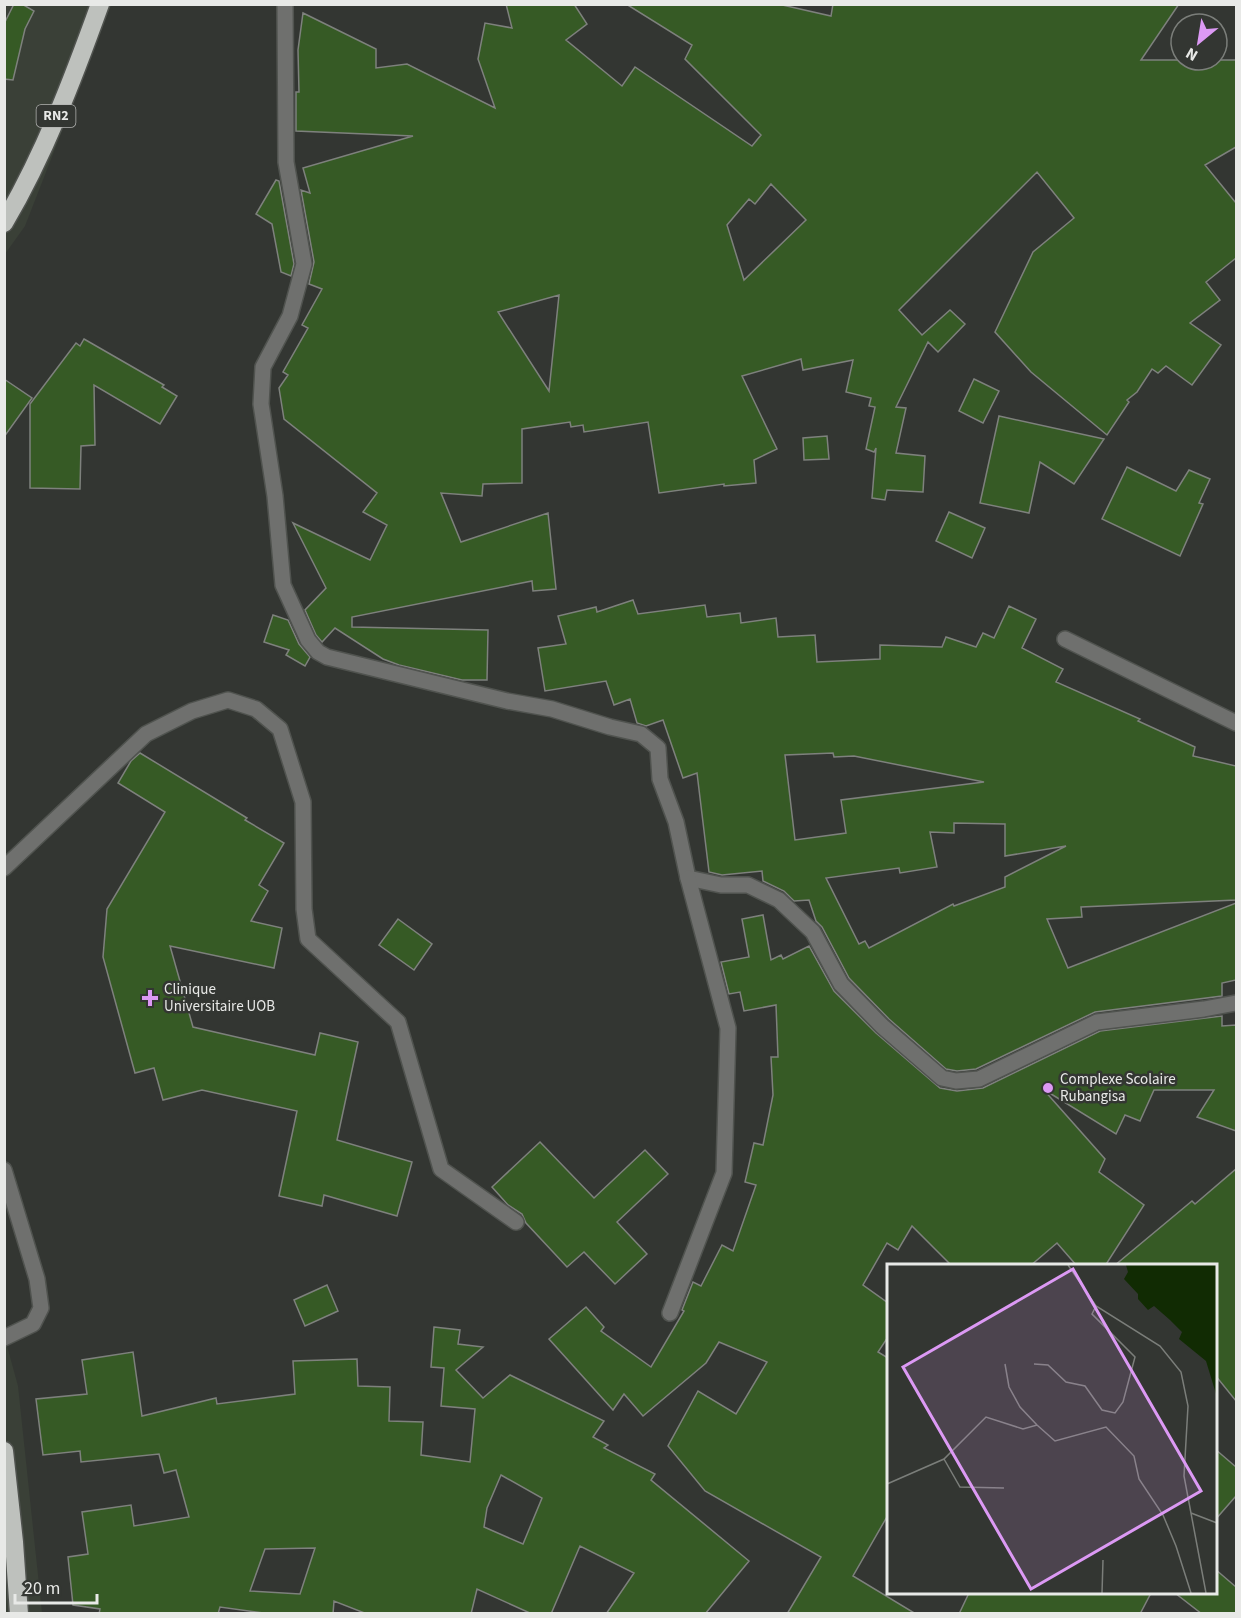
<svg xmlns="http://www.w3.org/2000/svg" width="1241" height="1618" font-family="'Source Sans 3',sans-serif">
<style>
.built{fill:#3a4037}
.building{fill:#365a25;stroke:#7e817d;stroke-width:1.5;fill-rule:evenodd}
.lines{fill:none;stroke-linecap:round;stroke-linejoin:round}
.lane-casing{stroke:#50534f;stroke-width:18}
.street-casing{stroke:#50534f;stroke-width:18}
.highway-casing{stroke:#50534f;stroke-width:21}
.lane{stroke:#6f706e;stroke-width:15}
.street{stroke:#6f706e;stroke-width:15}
.highway{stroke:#bec1bd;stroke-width:18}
.poi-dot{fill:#dc99f4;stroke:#333632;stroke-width:2}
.labels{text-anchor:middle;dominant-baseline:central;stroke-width:5;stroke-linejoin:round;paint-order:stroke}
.shield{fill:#333632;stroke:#b2b3b1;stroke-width:1.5}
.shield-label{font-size:14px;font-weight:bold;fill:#e8e9e7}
.poi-label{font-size:15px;fill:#e8e9e7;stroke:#333632;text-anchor:start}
.inset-road{fill:none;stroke:#7b7e7a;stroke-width:1.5}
.view{fill:#dc99f4;fill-opacity:0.15;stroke:#dc99f4;stroke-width:3}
.inset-edge{fill:none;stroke:#e8e9e7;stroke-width:3}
</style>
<rect width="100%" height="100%" fill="#333632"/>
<g class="built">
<polygon points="5,5 111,5 25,226 5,254"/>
<polygon points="4,1335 18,1386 42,1613 5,1613"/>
</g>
<g class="building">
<polygon points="14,4 22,4 34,11 25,29 13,80 4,79 4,24"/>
<path d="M506,4H574L587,24L566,40L622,86L635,67L752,146L761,135L685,59L692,45L626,4H778L831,16L833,4H1179L1141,60H1236V147L1205,165L1236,203V258L1206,282L1220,300L1190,323L1221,345L1192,385L1166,366L1158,373L1152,369L1137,392L1127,400L1129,402L1107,435L1031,372L995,332L1033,252L1074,218L1037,172L899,310L922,335L950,310L965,324L938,352L928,342L896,407L906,408L896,453L925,456L923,492L887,490L885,500L872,498L876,448L874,452L866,449L875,407L869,406L871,398L846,392L853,360L803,370L801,359L742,376L777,449L754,460L756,483L724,486V484L659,493L648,422L584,432L583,425L571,427L570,422L522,429V483L483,484L482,496L441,493L461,542L548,513L556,589L533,591L532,581L352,617V627L488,630L487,680H462L399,665L383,659L335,628L322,642L316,635L305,610L326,588L293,523L370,560L387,525L363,512L377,493L284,419L279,388L288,375L283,372L308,328L302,325L322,289L309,284L314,262L301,190L310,193L303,168L413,136L296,131V92H299L298,50L303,13L376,49V68L407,64L495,108L478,59L485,23L512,28ZM771,184L806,220L744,280L727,225L749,199L755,204ZM559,295L549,391L498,312Z"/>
<polygon points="276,180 279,181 294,264 291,276 281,272 272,224 256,214"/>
<polygon points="84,339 164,385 162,387 177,396 160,424 94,385 95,445 81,446 80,489 30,488 30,404 76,343 80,346"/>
<polygon points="4,379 32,398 4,437"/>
<polygon points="974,379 999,391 983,423 959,411"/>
<polygon points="999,416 1104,439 1074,484 1040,462 1029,513 980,503"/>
<polygon points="827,436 829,459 804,460 803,438"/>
<polygon points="1127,467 1176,491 1189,470 1210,479 1199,503 1203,504 1180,556 1102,519"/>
<polygon points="949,512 985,528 972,558 936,541"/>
<path d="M633,600L638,614L705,605L707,617L740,613L741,623L776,618L778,637L815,635L817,662L880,659V645L942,647L946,637L976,647L983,633L994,638L1009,606L1036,619L1022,648L1063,669L1056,682L1140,719L1138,721L1195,747L1193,756L1236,766V900L1081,907L1082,917L1047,919L1068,968L1236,903V980L1222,983V996L1095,1012L976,1069L957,1071L946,1069L889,1019L849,978L822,927L816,921L809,900L794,901L784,891L763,881L762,871L722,875L709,872L697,773L683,778L663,720L646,726L637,723L630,699L614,705L606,681L545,691L538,648L566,644L558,616L596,607L597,612ZM833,753L834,757L854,756L984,782L841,800L846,833L795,840L785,755ZM954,823L1005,824V856L1066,846L1005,877V887L954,906L953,904L869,948L865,941L859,944L826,878L899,868L900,873L937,867L930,832L954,833Z"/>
<polygon points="273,615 288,620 299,644 310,657 305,666 286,655 289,650 264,642"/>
<polygon points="140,753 247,818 245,820 284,843 259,885 268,891 251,921 282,928 274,968 170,946 193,1027 315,1055 320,1033 358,1042 337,1140 412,1162 397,1216 324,1195 322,1206 279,1196 297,1111 202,1090 163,1100 154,1068 135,1073 103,957 107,909 165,812 118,783 131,761"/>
<polygon points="763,915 771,960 781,955 783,959 809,946 834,991 876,1033 940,1088 957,1091 983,1088 1100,1031 1222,1016 1222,1026 1236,1025 1236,1131 1197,1117 1214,1090 1154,1090 1140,1121 1125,1115 1116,1134 1043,1089 1105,1159 1099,1172 1144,1205 1105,1266 1077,1266 1057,1243 1030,1266 952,1266 912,1226 898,1250 887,1243 863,1285 888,1303 888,1337 878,1352 888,1358 888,1515 853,1576 916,1614 787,1614 821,1557 705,1491 668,1446 698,1391 736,1414 767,1362 719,1342 706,1363 643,1416 624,1394 613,1410 549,1339 586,1307 604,1327 601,1331 651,1367 684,1311 682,1310 693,1282 701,1286 722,1245 733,1251 756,1185 745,1182 754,1143 763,1145 773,1095 771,1057 778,1057 776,1005 744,1011 740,992 729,994 721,962 749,957 742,919"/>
<polygon points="398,919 432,944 414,970 379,945"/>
<polygon points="540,1142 594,1198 645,1150 668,1174 617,1222 647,1254 615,1284 584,1252 567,1267 526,1223 522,1214 508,1205 492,1187"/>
<polygon points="1236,1169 1236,1401 1215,1375 1215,1266 1114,1266 1192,1201 1195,1204"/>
<polygon points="327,1285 338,1311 305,1326 294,1300"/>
<path d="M434,1327L460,1330L458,1344L483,1347L456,1370L483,1398L510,1375L604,1421L593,1437L608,1445L604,1448L655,1474L651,1480L749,1561L705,1614H606L634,1573L580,1546L551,1614H532L477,1589L471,1614H367L334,1601L333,1614H271L220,1607L218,1614H99L100,1609L73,1605L68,1557L88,1554L82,1512L131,1505L134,1526L189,1517L176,1470L164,1473L159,1454L81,1462L80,1451L43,1455L36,1399L87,1394L82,1360L133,1352L142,1416L216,1398L217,1404L295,1394L293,1361L357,1359L358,1386L390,1387L389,1421L423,1422L421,1455L470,1462L475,1409L441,1406L444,1368L431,1367ZM501,1475L542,1498L523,1544L484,1527L487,1508ZM315,1548L300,1594L250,1591L265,1549Z"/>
<polygon points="1215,1449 1236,1467 1236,1496 1215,1520"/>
<polygon points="1215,1569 1236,1587 1236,1614 1202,1614 1175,1593 1215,1593"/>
<polygon points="969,1593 1151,1593 1140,1614 959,1614"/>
</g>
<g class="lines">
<g class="lane-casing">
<g id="lane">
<polyline points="4,868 146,734 192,711 228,700 256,709 280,729 303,802 304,909 308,939 398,1022 441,1169 516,1222"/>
<polyline points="4,1170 37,1279 41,1308 33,1324 4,1338"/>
</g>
</g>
<g class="street-casing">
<g id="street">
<polyline points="285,4 286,162 304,264 290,316 263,367 261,404 275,496 283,585 308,640 318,652 327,657 507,701 552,709 610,727 641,734 658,748 660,779 676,822 688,878 721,885 748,885 779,900 813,932 841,984 882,1026 942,1078 956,1081 979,1079 1097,1022 1204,1009 1236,1003"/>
<polyline points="1065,639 1236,723"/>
<polyline points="670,1313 724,1173 728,1028 688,878"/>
</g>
</g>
<g class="highway-casing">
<g id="highway">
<path d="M4,223C44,155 73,79 100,4"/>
<polyline points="4,1451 14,1542 19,1614"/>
</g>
</g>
<use href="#lane" class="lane"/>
<use href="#street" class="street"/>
<use href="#highway" class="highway"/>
</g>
<g class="poi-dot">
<path d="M147 989h6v6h6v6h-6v6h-6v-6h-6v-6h6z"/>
<circle cx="1048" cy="1088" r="6"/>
</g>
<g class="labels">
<rect class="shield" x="36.5" y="105" width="39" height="22" rx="4.5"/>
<g class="shield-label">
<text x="56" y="116">RN2</text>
</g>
<g class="poi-label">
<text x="164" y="989">Clinique<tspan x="164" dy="17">Universitaire UOB</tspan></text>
<text x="1060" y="1079">Complexe Scolaire<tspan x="1060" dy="17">Rubangisa</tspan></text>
</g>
</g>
<g transform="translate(887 1264)">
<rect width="330" height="330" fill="#333632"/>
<path d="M239,1H330V133L319,97L292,75L295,68L283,56L267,42L261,46L251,35V30L237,15L241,8Z" fill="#112b03"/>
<path class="inset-road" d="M181,1L209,42L273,82L294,108L301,142L297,212L319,329M118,100L122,123L133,143L150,161M147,100L161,101L179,118L198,122L215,146L228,149L236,138L248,93L205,50L209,42M57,195L73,223L117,224M0,220L57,195L99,153L136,165L150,161L168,177L219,163L247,192L252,215L276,251L289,282L304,329M304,249L330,259M215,329L216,296"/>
<path class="view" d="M186,5L314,227L144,325L16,103Z"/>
<rect width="330" height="330" class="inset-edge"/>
</g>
<rect width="1241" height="1618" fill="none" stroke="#e8e9e7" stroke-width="12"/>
<g transform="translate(1199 42) rotate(210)"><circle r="28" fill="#333632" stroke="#7b7e7a" stroke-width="1.5"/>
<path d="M0-4.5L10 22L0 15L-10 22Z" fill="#dc99f4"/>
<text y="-9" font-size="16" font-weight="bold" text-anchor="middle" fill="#e8e9e7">N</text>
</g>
<path d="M15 1594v9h82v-9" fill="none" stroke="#e8e9e7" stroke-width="3"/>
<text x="24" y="1594" font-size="18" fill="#e8e9e7" stroke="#333632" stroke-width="4.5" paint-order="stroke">20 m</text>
</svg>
